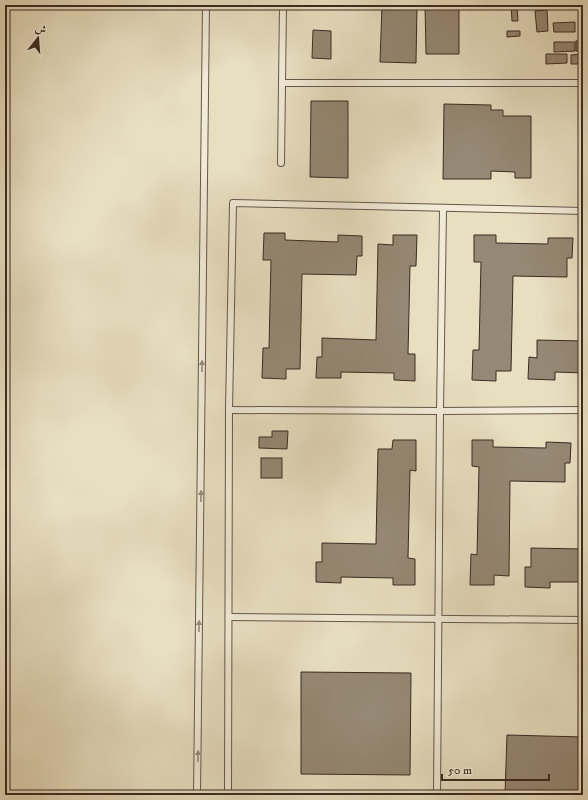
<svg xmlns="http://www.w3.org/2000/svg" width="588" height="800" font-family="'IM FELL DW Pica',Amiri,serif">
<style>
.building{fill:#958874;stroke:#3b2a21}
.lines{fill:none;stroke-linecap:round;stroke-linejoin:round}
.service-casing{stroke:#665749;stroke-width:8}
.service{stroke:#f0ead7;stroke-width:6}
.oneway{fill:#968a7c}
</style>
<rect width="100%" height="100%" fill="#e8dfc1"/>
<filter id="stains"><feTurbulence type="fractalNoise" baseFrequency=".005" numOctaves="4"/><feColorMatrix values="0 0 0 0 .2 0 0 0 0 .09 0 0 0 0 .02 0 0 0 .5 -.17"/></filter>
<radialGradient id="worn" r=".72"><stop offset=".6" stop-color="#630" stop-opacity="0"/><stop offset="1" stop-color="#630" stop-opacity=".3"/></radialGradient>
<g class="building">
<polygon points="382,5 417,5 416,63 380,62"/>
<polygon points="425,5 459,5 459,54 426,54"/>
<polygon points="511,5 517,5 518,21 512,21"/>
<polygon points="547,10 548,31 537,32 535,11"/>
<polygon points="575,22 575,32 554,32 553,23"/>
<polygon points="313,30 331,31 331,59 312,58"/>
<polygon points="507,31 520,31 520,36 507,37"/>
<rect x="576" y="41" width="7" height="10"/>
<polygon points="554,42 575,42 575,51 554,52"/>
<polygon points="546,54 567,54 567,63 546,64"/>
<polygon points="583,54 583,64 571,64 571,55"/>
<polygon points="311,101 348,101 348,178 310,177"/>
<polygon points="444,104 491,105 491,110 503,110 503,116 531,116 531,178 515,178 515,172 491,171 491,179 443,179"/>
<polygon points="264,233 285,233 285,240 338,242 338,235 362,236 362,256 357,256 356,275 302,274 300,369 286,369 286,379 262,378 263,348 269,348 271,260 263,260"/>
<polygon points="393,235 417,235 416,266 410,266 408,354 415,354 415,381 394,380 394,373 341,372 341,378 316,378 317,357 322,357 322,338 376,340 378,244 393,245"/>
<polygon points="474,235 496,235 496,243 548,244 548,238 573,238 572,258 567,258 567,277 513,276 511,371 496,371 496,381 472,380 473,350 479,350 481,262 474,262"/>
<polygon points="537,340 583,341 583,373 555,372 555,380 528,379 529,357 537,358"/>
<polygon points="272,431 288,431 287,449 259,448 259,437 272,437"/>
<polygon points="393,440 416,440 416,471 410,470 408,558 415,559 415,585 393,585 393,578 341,577 341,583 316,582 316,562 322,562 322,543 376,544 378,449 392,449"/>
<polygon points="472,440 493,440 493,447 546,448 546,442 571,443 570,463 565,463 565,482 510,481 509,576 494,575 494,585 470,585 471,554 477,555 479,467 472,466"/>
<rect x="261" y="458" width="21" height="20"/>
<polygon points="531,548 583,549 583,582 550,582 550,588 525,587 525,567 531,567"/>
<polygon points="301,672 411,673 410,775 301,774"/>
<polygon points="507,735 583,737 583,795 505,795"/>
</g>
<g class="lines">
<g class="service-casing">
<g id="service">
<polyline points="282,83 583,83"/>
<polyline points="281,163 283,5"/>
<polyline points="229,410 440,411 583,410"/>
<polyline points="229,617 583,620"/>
<polyline points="197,795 206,5"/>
<polyline points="228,795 229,410 233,203 583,211"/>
<polyline points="437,795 440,411 443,209"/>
</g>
</g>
<use href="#service" class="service"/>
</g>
<defs><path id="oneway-solid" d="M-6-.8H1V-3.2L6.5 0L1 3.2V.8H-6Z"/></defs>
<g class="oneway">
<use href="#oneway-solid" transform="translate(202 366) rotate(-89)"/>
<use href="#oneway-solid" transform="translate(201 496) rotate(-89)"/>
<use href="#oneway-solid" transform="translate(199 626) rotate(-89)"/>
<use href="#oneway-solid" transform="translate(198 756) rotate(-89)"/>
</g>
<rect width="588" height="800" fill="none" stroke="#e8dfc1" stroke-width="20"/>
<rect x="6" y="6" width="576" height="788" fill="none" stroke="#3b2a21" stroke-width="2"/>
<rect x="10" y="10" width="568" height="780" fill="none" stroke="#3b2a21"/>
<g transform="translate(38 38) rotate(17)" stroke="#f0ead7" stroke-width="3" paint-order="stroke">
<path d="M0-3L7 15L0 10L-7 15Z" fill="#3b2a21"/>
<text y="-6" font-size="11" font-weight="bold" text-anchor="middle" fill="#3b2a21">ش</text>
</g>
<path d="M442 774v6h107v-6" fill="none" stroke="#3b2a21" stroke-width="2"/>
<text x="448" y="774" font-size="12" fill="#3b2a21" stroke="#f0ead7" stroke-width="3" paint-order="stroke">50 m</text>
<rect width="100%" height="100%" filter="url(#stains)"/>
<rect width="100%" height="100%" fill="url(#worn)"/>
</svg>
